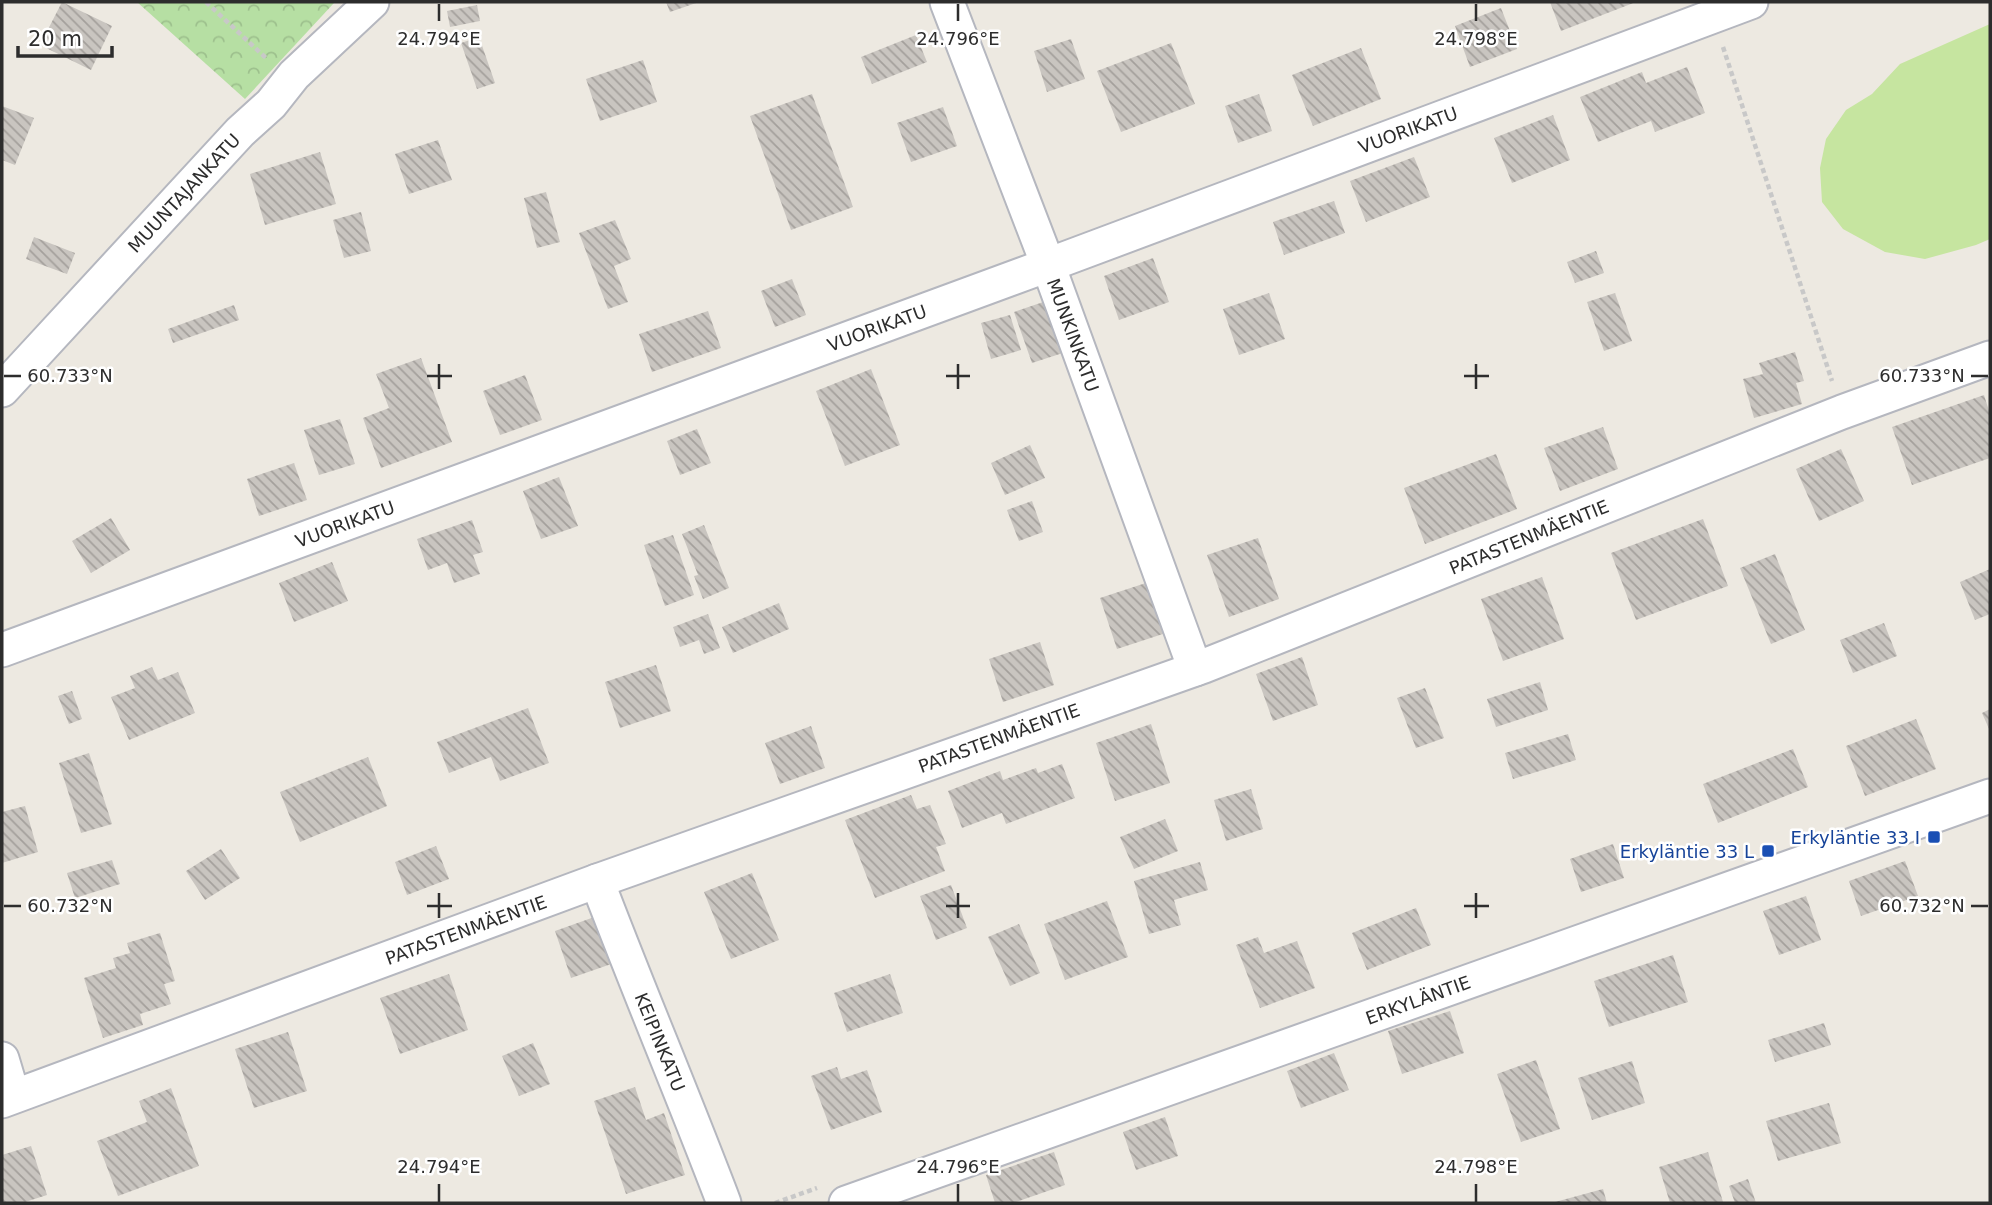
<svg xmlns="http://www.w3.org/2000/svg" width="1992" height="1205" font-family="'DejaVu Sans',sans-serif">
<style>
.forest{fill:url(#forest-crowns)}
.pitch{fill:#c6e5a0}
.building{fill:url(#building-back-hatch)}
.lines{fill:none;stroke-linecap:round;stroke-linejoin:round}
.minor-casing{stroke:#b5b7bf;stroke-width:37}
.path{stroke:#c8c8c8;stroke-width:4.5;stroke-dasharray:5 3.5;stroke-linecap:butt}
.minor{stroke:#fff;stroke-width:33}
.ticks{fill:none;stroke:#2d2d2d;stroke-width:2.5}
.transit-dot{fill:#1a4fb4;stroke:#fff;stroke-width:2.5}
.labels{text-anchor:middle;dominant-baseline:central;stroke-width:5;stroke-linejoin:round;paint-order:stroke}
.street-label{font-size:18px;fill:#2d2d2d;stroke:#fff}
.transit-label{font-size:18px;fill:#164399;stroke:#fff;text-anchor:end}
.ticks-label{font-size:18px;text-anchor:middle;fill:#2d2d2d;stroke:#fff;stroke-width:5;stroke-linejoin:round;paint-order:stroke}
</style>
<defs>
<pattern id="forest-crowns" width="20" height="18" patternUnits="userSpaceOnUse" patternTransform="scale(1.75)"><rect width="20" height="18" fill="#b6dfa3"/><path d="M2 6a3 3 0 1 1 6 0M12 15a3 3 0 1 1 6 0" fill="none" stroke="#9dc08d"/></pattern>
<pattern id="building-back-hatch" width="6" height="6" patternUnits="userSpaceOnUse" patternTransform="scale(1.75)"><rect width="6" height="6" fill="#c9c5c0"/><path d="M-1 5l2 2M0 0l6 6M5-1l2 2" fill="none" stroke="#a4a09c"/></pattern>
</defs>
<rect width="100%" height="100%" fill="#ede9e1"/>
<polygon class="forest" points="137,2 333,2 334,3 245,99"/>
<polygon class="pitch" points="1990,24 1990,239 1976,245 1925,259 1885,252 1843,229 1822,202 1820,168 1826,139 1846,110 1872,94 1900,64"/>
<g class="building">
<polygon points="62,2 112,26 91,70 40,45"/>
<polygon points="666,2 699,2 670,12"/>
<polygon points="1550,2 1636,2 1561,31"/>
<polygon points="477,5 480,21 450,27 447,11"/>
<polygon points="1501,8 1517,49 1470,67 1455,26"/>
<polygon points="916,35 927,62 872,84 861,57"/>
<polygon points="479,37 495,83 477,89 461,43"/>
<polygon points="1071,39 1085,79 1047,92 1034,51"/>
<polygon points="1171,43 1195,104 1121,132 1097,71"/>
<polygon points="1361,48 1381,99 1313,126 1292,75"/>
<polygon points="643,60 657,102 600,121 586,79"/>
<polygon points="1687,67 1705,113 1655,132 1651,121 1598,142 1580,97 1642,72 1646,83"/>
<polygon points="812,94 853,207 791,230 750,116"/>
<polygon points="1259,94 1272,131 1238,143 1225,106"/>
<polygon points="2,106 34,118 15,165 2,160"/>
<polygon points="943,107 957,146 911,162 897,123"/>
<polygon points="1553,115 1570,160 1512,183 1494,138"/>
<polygon points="438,140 452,180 409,194 395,154"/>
<polygon points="320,152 336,204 265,225 250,174"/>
<polygon points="1414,157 1430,197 1366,222 1350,181"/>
<polygon points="546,192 560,242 537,248 524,198"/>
<polygon points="1334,201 1345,233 1284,255 1273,222"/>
<polygon points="361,212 371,251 344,258 333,220"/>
<polygon points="615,220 631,259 614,266 628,302 608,309 579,233"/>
<polygon points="34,237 75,253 67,274 26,259"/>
<polygon points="1596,251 1604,273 1575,283 1567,262"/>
<polygon points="1153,258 1169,302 1119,320 1104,276"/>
<polygon points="792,279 806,315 775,327 761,291"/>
<polygon points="1269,293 1285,339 1239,355 1223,309"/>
<polygon points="1615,293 1632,341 1604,351 1587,302"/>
<polygon points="1055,298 1072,350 1032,363 1014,312"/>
<polygon points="234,305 239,320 173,343 168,329"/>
<polygon points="708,311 721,348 652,372 639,334"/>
<polygon points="1010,315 1021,350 991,359 981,323"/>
<polygon points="1795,352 1804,381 1796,383 1802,404 1754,418 1743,379 1763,374 1759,363"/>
<polygon points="421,358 452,442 381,468 363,418 389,408 376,374"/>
<polygon points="871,369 900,445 845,466 816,391"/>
<polygon points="525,375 542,420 500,435 483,391"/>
<polygon points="1984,395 1990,414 1990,458 1912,485 1892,427"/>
<polygon points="340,419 355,464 319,475 304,430"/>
<polygon points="1603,427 1618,469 1560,491 1544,448"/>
<polygon points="697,429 711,463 680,475 667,441"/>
<polygon points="1030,445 1045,478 1005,495 991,463"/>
<polygon points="1841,449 1864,501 1819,521 1796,469"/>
<polygon points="1496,454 1517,509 1425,544 1404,488"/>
<polygon points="294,463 307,500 259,516 247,479"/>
<polygon points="559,477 578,526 541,539 523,491"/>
<polygon points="1032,501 1043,532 1019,541 1007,510"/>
<polygon points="111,518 130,550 91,573 72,541"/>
<polygon points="1703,519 1728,586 1636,620 1611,553"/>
<polygon points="472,520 483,552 473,555 480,574 454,583 447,563 428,570 417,539"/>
<polygon points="704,525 729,588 703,599 694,576 698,575 682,534"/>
<polygon points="673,535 694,595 665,606 644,545"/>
<polygon points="1258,538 1279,599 1229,617 1207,555"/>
<polygon points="1775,554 1805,630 1771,644 1740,568"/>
<polygon points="332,562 348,601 294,622 279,583"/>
<polygon points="1990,569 1990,614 1975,620 1960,582"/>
<polygon points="1542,577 1564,639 1503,661 1481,599"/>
<polygon points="1155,580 1172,631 1117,649 1100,598"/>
<polygon points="779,603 789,629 733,653 722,627"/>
<polygon points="708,614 720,648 704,654 699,640 680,647 673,627"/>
<polygon points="1884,623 1897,656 1853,673 1840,640"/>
<polygon points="1040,642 1054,685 1003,702 989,659"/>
<polygon points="1302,657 1318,705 1273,721 1256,674"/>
<polygon points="656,665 671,711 620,728 605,682"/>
<polygon points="152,667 158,680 178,672 195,713 129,740 111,697 135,688 130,676"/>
<polygon points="1540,682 1548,710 1496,727 1487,699"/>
<polygon points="1425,688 1444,738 1416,748 1397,698"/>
<polygon points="72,691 82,719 69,724 58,696"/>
<polygon points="528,708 549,763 500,781 491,757 449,773 437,742"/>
<polygon points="1990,709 1990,731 1982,713"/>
<polygon points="1916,719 1936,769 1865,796 1846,746"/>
<polygon points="1151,724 1170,783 1115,801 1096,743"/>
<polygon points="811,726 825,768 780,784 765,743"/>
<polygon points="1568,734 1576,760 1513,779 1505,753"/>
<polygon points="1793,749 1808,787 1718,823 1703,784"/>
<polygon points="89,753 112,824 81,833 59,763"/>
<polygon points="368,757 387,806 300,842 280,792"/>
<polygon points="1062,764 1075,798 1006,824 1002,813 962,828 948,791 1000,771 1003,780 1036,768 1038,773"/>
<polygon points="1251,789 1263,829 1226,841 1214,800"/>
<polygon points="911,795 917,809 930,805 946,844 936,847 945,871 875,898 845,820"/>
<polygon points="25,806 38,852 2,863 2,812"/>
<polygon points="1165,819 1178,851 1134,869 1120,837"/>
<polygon points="1613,844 1624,878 1581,892 1570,859"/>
<polygon points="436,846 449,879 407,895 395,862"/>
<polygon points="221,849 240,878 205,900 186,871"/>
<polygon points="112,860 120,884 75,898 67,873"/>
<polygon points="1905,861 1918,896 1861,916 1849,881"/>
<polygon points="1200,862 1208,890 1174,900 1181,925 1149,934 1134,881"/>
<polygon points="752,873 779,940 731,959 704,892"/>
<polygon points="951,885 967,928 936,940 920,896"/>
<polygon points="1806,896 1821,940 1779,955 1763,911"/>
<polygon points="1107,901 1128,957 1065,980 1044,924"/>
<polygon points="1416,908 1431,945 1367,970 1352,933"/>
<polygon points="600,915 617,962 571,978 555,931"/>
<polygon points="1019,924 1040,973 1010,986 988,937"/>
<polygon points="160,933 175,981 164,984 171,1004 140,1014 143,1025 103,1038 84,978 116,968 113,958 130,953 127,943"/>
<polygon points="1258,937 1264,953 1297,941 1315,988 1260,1008 1236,945"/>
<polygon points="1673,955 1688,1002 1609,1027 1594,981"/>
<polygon points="449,974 468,1030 400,1054 380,998"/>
<polygon points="890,974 903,1013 847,1032 834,993"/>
<polygon points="1450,1011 1464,1053 1402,1074 1388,1031"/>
<polygon points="1824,1023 1831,1045 1775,1062 1768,1040"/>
<polygon points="288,1032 307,1091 254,1108 235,1049"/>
<polygon points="533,1043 550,1084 519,1096 502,1056"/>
<polygon points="1334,1053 1349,1090 1301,1108 1287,1071"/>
<polygon points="1536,1060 1560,1129 1521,1142 1497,1074"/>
<polygon points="1632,1061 1645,1103 1592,1120 1578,1078"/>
<polygon points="837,1067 841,1079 867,1070 882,1112 831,1130 811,1076"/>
<polygon points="635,1087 646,1120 664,1113 685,1175 626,1194 594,1101"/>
<polygon points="171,1088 199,1166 118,1196 97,1141 147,1122 139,1101"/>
<polygon points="1829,1103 1841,1143 1778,1161 1766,1121"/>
<polygon points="1165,1117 1178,1156 1136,1170 1123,1132"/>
<polygon points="31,1146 47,1195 22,1203 2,1203 2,1155"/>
<polygon points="1054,1152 1065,1185 1013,1203 995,1203 986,1175"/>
<polygon points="1708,1152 1723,1202 1718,1203 1670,1203 1659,1167"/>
<polygon points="1748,1179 1756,1203 1735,1203 1729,1186"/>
<polygon points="1603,1189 1607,1203 1556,1203 1555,1202"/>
</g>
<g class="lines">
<g class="minor-casing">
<g id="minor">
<polyline points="947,2 1048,265 1195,669"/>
<polyline points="2,390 240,132 271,104 294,75 372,2"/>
<polyline points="2,650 1048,265 1751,2"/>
<path d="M597,881C638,989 683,1095 724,1203"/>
<polyline points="2,1059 13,1096"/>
<polyline points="2,1101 597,881 1204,666 1842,412 1990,358"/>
<polyline points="846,1203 1990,796"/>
</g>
</g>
<g class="path">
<polyline points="206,2 267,59"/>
<polyline points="1723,47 1832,381"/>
<polyline points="775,1203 817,1188"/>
</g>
<use href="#minor" class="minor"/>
</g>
<path class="ticks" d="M439,4V21M958,4V21M1476,4V21M439,364V389M958,364V389M1476,364V389M4,376H21M427,376H452M946,376H970M1464,376H1489M1971,376H1988M439,893V918M958,893V918M1476,893V918M4,906H21M427,906H452M946,906H970M1464,906H1489M1971,906H1988M439,1184V1202M958,1184V1202M1476,1184V1202"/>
<g class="transit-dot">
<rect x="1927" y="830" width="14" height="14" rx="3.5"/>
<rect x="1761" y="844" width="14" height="14" rx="3.5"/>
</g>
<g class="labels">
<g class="street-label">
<text transform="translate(1408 130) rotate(-20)">VUORIKATU</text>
<text transform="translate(184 193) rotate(-47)">MUUNTAJANKATU</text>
<text transform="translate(877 328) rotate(-20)">VUORIKATU</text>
<text transform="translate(1073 335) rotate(70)">MUNKINKATU</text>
<text transform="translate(345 524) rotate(-20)">VUORIKATU</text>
<text transform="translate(1529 537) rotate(-22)">PATASTENMÄENTIE</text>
<text transform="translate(999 738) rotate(-20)">PATASTENMÄENTIE</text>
<text transform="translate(466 930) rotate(-20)">PATASTENMÄENTIE</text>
<text transform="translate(1418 1000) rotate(-20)">ERKYLÄNTIE</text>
<text transform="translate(660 1042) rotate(68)">KEIPINKATU</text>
</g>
<g class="transit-label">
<text x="1920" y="837">Erkyläntie 33 I</text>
<text x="1754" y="851">Erkyläntie 33 L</text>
</g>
</g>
<g class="ticks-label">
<text x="439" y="45">24.794°E</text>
<text x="958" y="45">24.796°E</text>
<text x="1476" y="45">24.798°E</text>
<text x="70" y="382">60.733°N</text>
<text x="1922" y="382">60.733°N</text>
<text x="70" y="912">60.732°N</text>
<text x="1922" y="912">60.732°N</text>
<text x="439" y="1173">24.794°E</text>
<text x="958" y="1173">24.796°E</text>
<text x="1476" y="1173">24.798°E</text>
</g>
<rect width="1992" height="1205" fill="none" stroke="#2d2d2d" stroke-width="7"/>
<path d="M18 46v10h94v-10" fill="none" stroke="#2d2d2d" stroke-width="3.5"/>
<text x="28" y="46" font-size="21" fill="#2d2d2d" stroke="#ffffff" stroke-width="5" paint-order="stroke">20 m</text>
</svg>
